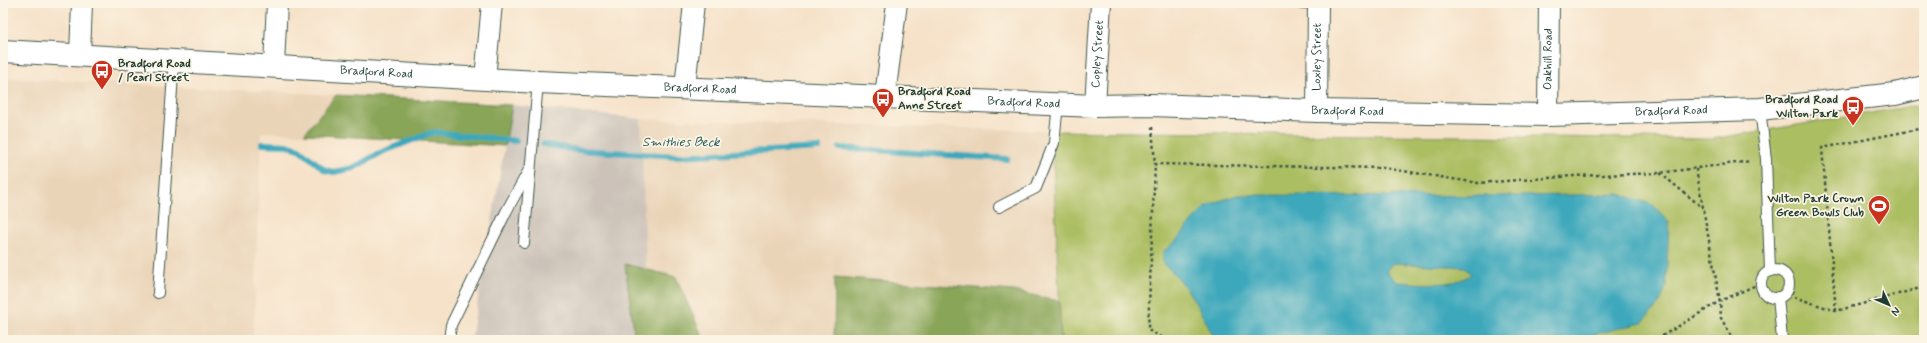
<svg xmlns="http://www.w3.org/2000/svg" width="1927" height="343" font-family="Mynerve,sans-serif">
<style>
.built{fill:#ead4b8}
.industrial{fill:#ccc2b9}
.green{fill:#acbe62;stroke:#667e4b}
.forest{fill:#89a558;stroke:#547146}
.water{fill:#3da8bc;stroke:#2e7278;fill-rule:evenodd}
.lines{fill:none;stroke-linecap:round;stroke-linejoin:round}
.stream{stroke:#3da8bc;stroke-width:6}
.lane-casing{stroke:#3f564a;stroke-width:12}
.street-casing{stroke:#3f564a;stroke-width:22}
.primary-casing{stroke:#3f564a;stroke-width:24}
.path{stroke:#3f564a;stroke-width:2.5;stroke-dasharray:3 3;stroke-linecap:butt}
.lane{stroke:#fff;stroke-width:10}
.street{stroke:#fff;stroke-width:20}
.primary{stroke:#fff;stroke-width:22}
.labels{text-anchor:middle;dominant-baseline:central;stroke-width:3.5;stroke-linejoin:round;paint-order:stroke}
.street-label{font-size:12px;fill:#1f3d34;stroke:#fcf5e5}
.poi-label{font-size:12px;font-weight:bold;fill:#1f3d34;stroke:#fcf5e5;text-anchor:start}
.water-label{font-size:13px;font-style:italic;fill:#285d5d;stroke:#fcf5e5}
</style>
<rect width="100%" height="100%" fill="#fcf5e5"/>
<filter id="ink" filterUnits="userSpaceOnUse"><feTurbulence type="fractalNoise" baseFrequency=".025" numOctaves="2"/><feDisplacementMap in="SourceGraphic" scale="8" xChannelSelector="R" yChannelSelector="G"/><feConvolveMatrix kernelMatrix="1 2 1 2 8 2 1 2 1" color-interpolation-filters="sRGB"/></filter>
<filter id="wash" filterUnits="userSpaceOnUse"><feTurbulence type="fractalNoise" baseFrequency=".012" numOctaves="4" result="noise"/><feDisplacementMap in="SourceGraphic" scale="16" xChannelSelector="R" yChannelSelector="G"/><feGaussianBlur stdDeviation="0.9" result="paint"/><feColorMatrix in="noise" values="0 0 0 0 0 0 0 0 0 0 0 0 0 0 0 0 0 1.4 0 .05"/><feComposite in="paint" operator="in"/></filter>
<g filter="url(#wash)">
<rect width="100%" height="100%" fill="#f6e2c9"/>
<g class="built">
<polygon points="3,78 336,95 304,134 261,132 253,340 3,340"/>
<polygon points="641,119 1052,131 1059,301 1014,291 835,278 834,340 704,340 676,277 646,270"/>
</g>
<polygon class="industrial" points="512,105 641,119 646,270 625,265 635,340 471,340"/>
<polygon class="green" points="1924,104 1924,340 1061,340 1052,131 1712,139"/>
<g class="forest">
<polygon points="336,95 512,105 505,146 304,134"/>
<polygon points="625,264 676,277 704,340 635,340"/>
<polygon points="835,277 1014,291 1059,301 1061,340 834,340"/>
</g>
<path class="water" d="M1620,194L1653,205L1669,222L1666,287L1660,303L1642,323L1570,340L1215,339C1201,314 1187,281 1163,264V252L1176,241L1193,220L1208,205L1237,195L1519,196ZM1393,263L1464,267L1471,274C1455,288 1417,283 1397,282L1386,271Z"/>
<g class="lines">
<g class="stream">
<polyline points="262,144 287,145 299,149 325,170 334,172 353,168 382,152 433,132 516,141"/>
<polyline points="543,144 576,150 679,156 819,148"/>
<polyline points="840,148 1007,159"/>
</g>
</g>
</g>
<g filter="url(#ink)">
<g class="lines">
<g class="lane-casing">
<g id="lane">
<polyline points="1301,3 1318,4"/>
<polyline points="1760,109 1766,159 1770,271"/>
<polyline points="999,207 1036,188 1054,143 1058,104"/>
<polyline points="524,243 538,82"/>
<circle cx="1775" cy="284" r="14"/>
<polyline points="158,293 174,60"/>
<polyline points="1778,297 1782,340"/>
<polyline points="449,340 451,325 506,212 530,168"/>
</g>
</g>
<g class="street-casing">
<g id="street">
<polyline points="80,55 82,3"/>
<polyline points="274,65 277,3"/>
<polyline points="485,79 492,3"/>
<polyline points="685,87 694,3"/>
<polyline points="885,96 897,3"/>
<path id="s1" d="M1095,106L1101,3"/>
<path id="s2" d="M1317,111L1318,3"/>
<path id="s3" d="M1548,115L1549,3"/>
</g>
</g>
<g class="primary-casing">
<g id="primary">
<path id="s4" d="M3,51L538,82L1095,106L1151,105L1317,111L1548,115L1760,109L1895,94L1924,87"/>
</g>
</g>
<g class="path">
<polyline points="1152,127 1155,164"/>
<polyline points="1696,169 1720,301 1721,318 1733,340"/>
<polyline points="1660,173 1703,208"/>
<polyline points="1794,297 1836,311 1924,287"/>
<polyline points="1836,311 1822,148 1924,128"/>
<polyline points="1167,340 1148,330 1155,164 1384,168 1478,183 1574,176 1659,173 1751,161"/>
<polyline points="1651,340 1659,338 1720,301 1761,283"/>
</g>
<use href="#lane" class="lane"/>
<use href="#street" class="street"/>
<use href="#primary" class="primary"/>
</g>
</g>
<defs>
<g id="bus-pin" transform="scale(1.15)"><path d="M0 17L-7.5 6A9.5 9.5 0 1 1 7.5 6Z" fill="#c8321e" stroke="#fcf5e5"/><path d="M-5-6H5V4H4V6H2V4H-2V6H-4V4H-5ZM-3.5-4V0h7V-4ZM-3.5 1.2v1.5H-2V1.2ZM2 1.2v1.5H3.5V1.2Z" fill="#fff"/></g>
<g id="stadium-pin" transform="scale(1.15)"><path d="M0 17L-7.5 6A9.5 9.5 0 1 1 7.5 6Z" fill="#c8321e" stroke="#fcf5e5"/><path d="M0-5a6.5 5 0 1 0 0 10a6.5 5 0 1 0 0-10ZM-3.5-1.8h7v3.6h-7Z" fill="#fff"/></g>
</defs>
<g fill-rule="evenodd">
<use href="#bus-pin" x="102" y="71"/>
<use href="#bus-pin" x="883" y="99"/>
<use href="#bus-pin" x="1853" y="107"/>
<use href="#stadium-pin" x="1879" y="206"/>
</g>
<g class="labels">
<g class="street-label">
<text stroke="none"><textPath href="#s1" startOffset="52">Copley Street</textPath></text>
<text stroke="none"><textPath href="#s2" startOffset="54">Loxley Street</textPath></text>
<text stroke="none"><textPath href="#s3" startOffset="56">Oakhill Road</textPath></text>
<text stroke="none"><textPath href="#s4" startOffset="374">Bradford Road</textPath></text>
<text stroke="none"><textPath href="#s4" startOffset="698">Bradford Road</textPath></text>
<text stroke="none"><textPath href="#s4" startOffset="1022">Bradford Road</textPath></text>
<text stroke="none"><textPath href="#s4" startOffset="1346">Bradford Road</textPath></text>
<text stroke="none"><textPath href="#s4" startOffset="1670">Bradford Road</textPath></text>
</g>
<g class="poi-label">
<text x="118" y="64">Bradford Road<tspan x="118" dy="14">/ Pearl Street</tspan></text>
<text x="898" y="92">Bradford Road<tspan x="898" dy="14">Anne Street</tspan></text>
<text x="1838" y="100" text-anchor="end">Bradford Road<tspan x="1838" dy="14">Wilton Park</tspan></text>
<text x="1864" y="199" text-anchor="end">Wilton Park Crown<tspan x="1864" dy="14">Green Bowls Club</tspan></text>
</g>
<g class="water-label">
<text x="681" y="142">Smithies Beck</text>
</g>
</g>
<rect width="1927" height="343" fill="none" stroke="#fcf5e5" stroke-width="16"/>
<g transform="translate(1889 305) rotate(134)" stroke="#fcf5e5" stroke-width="3" paint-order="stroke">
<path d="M0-3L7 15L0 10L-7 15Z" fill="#1f3d34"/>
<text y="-6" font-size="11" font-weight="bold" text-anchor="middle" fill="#1f3d34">N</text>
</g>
</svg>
